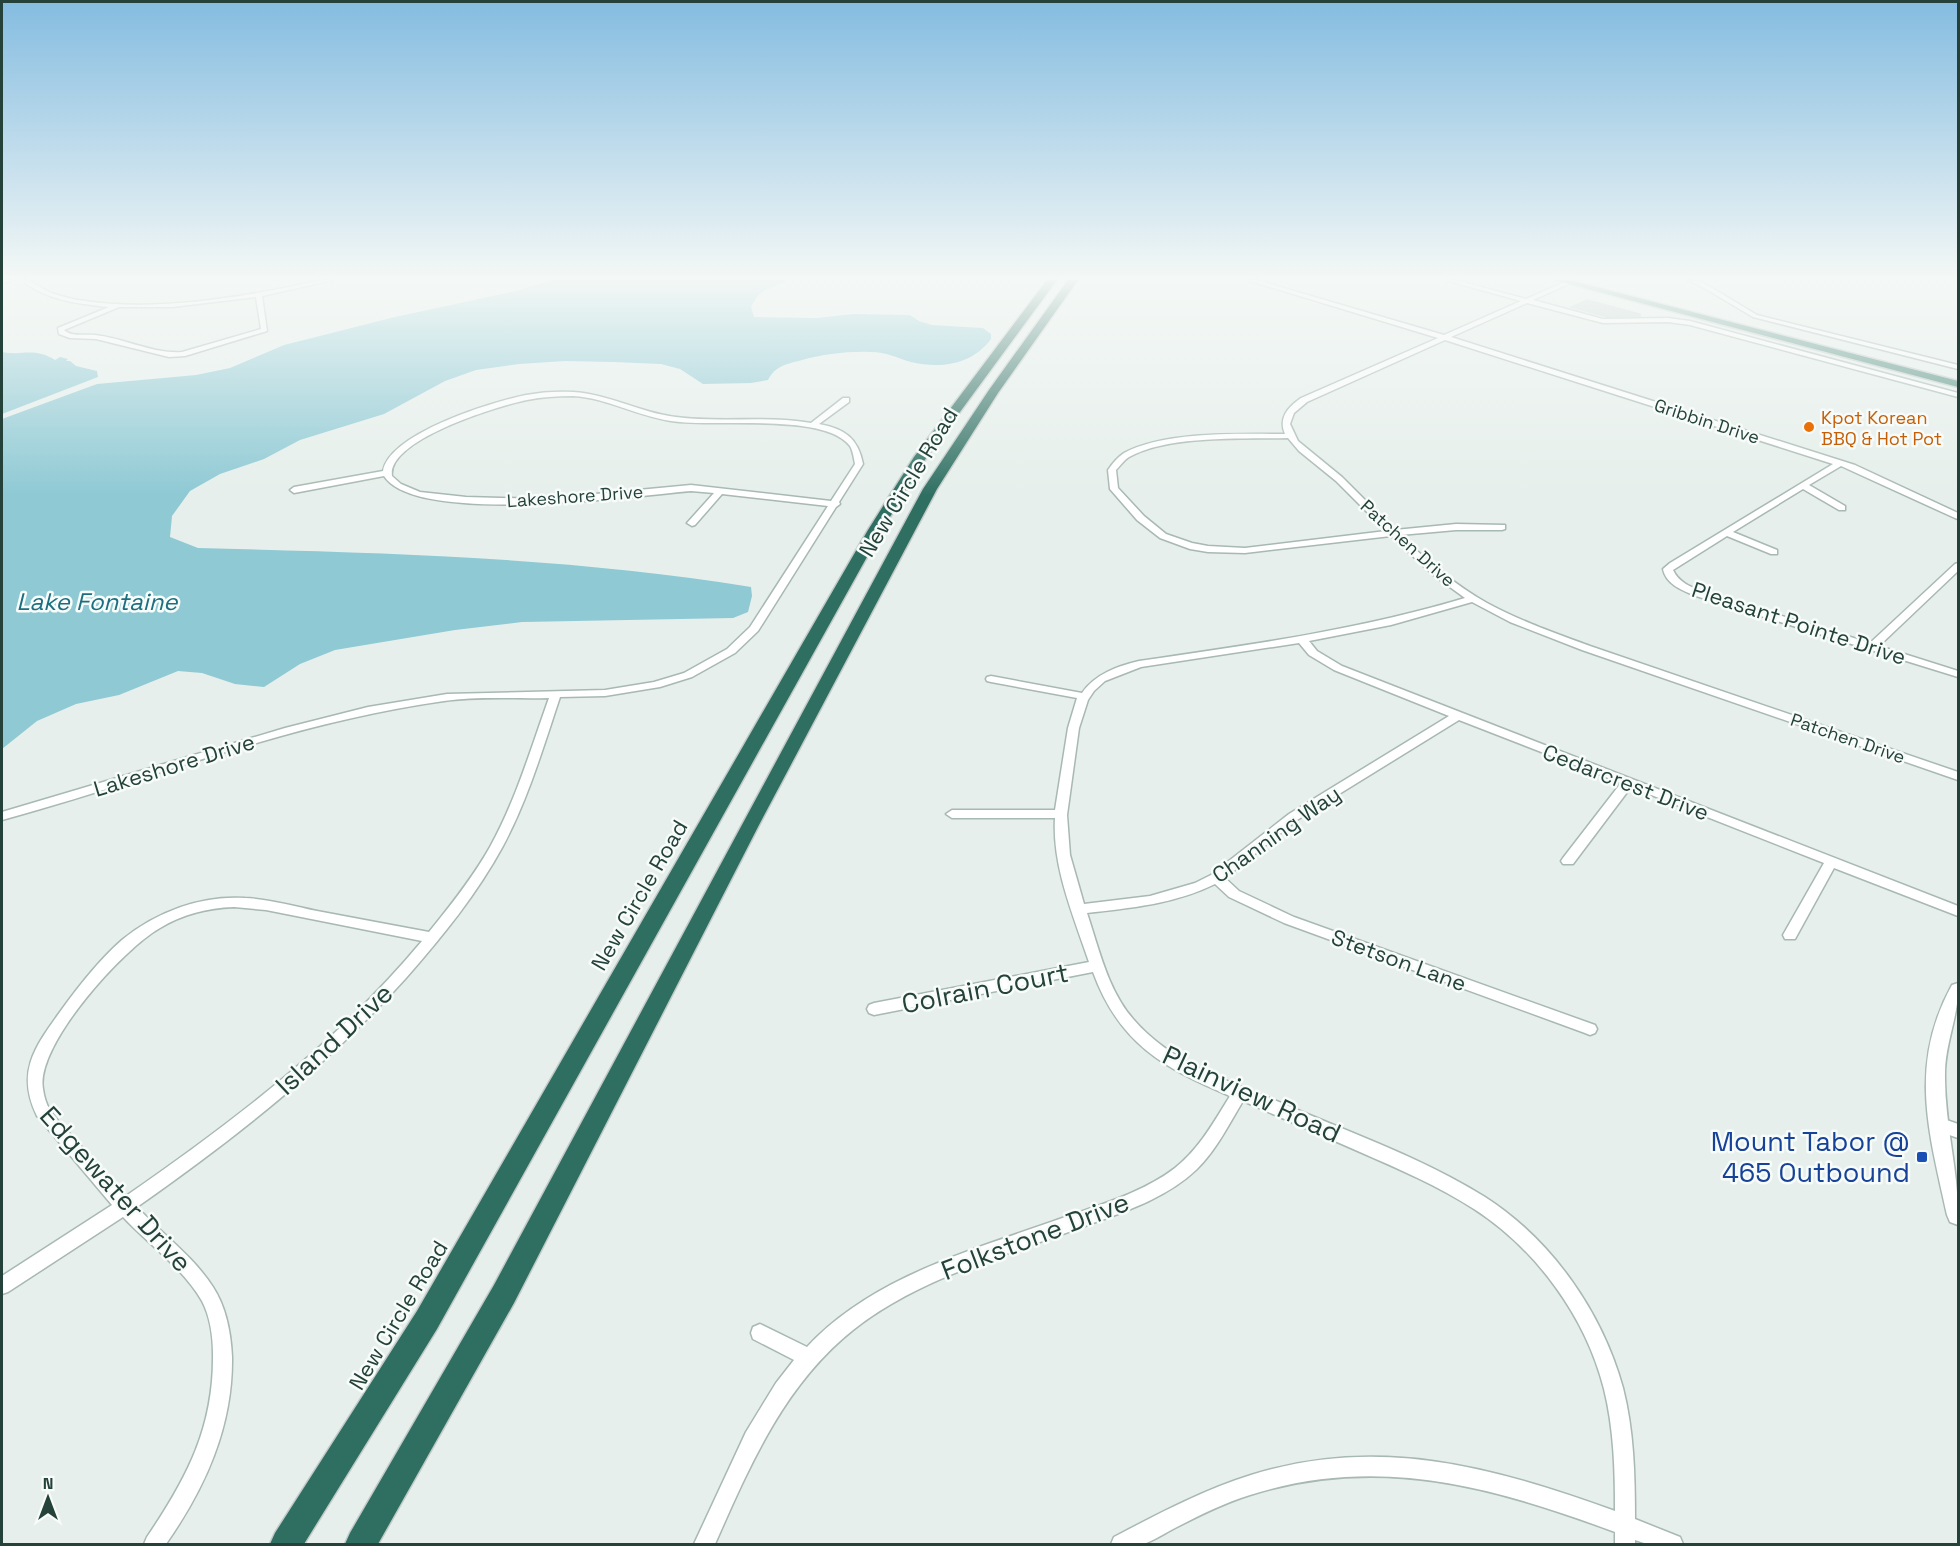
<svg xmlns="http://www.w3.org/2000/svg" width="1960" height="1546" font-family="'Space Grotesk',sans-serif">
<style>
.water{fill:#8ec9d4}
.building{fill:#bbcac4;stroke:#b8c9c2;stroke-width:1.5}
.lines{fill:none;stroke-linecap:round;stroke-linejoin:round}
.minor-casing{stroke:#a8b8b2;stroke-width:3}
.tertiary-casing{stroke:#a8b8b2;stroke-width:3}
.trunk-casing{stroke:#c2cac8;stroke-width:3}
.motorway-casing{stroke:#c2cac8;stroke-width:3}
.minor{fill:#fff;fill-rule:evenodd}
.tertiary{fill:#fff;fill-rule:evenodd}
.trunk{fill:#4c8a7c;fill-rule:evenodd}
.motorway{fill:#2f6f62;fill-rule:evenodd}
.food-dot{fill:#e8710a;stroke:#f7fbf9;stroke-width:2}
.transit-dot{fill:#1a4fb4;stroke:#f7fbf9;stroke-width:2}
.labels{text-anchor:middle;dominant-baseline:central;stroke-width:5;stroke-linejoin:round;paint-order:stroke}
.far-food-label{font-size:18px;fill:#c56008;stroke:#f7fbf9;text-anchor:start}
.far-street-label{font-size:18px;fill:#24423a;stroke:#f7fbf9}
.street-label{font-size:22px;fill:#24423a;stroke:#f7fbf9}
.water-label{font-size:24px;font-style:italic;fill:#1c6f80;stroke:#f7fbf9}
.near-street-label{font-size:27px;fill:#24423a;stroke:#f7fbf9}
.near-transit-label{font-size:27px;fill:#164399;stroke:#f7fbf9;text-anchor:end}
</style>
<rect width="100%" height="100%" fill="#e6efeb"/>
<g class="water">
<path d="M553,280H786C769,293 763,284 751,307L754,317L817,318L854,314L910,315L919,321L932,325L983,328L991,334V339C972,365 940,369 911,362C897,358 886,352 871,352C848,351 824,354 802,360C787,364 776,365 768,380L751,383L703,384L680,369L661,364L614,362L565,361L519,364L476,370L445,381L384,414L300,440L264,459L220,474L190,491L172,516L170,537L198,548C383,553 568,557 751,587L752,596L748,612L733,618L522,622L455,630L335,650L300,664L264,687L235,684L202,673L178,671L119,695L76,704L37,721L2,749V419L97,384L196,375L230,368L284,345L395,317L516,291Z"/>
<path d="M2,352C24,356 34,347 55,360L60,357L68,359L66,361H70L76,366L97,371L98,377L2,414Z"/>
</g>
<polygon class="building" points="1587,300 1640,314 1640,316 1608,317 1571,307"/>
<g class="lines">
<g class="minor-casing">
<g id="minor">
<polygon points="2,280 13,280 2,283"/>
<path d="M21,280C34,280 42,290 54,294C64,297 75,300 85,301C159,312 250,296 322,280H333L262,296L267,331L185,356L169,357L96,339L70,338L59,334L58,328L109,307C78,304 46,300 21,280ZM256,297L261,329L182,352C152,354 124,338 95,335C84,334 71,337 64,330L119,307H172Z"/>
<path d="M1247,280H1256L1444,335L1521,301L1445,280H1455L1526,299L1569,280L1571,281V283L1533,300L1603,319L1668,318L1690,321L1958,393V397L1690,325L1668,322L1603,323L1527,303L1451,337L1855,465L1958,513V519L1955,518L1841,466L1809,485L1845,506V510H1839L1803,489L1733,532L1777,550V554H1771L1727,536L1673,570C1679,583 1691,587 1704,592L1870,643L1955,564L1958,563V571L1879,646L1958,671V677L1696,596C1684,591 1666,585 1663,569L1670,563L1833,464L1445,340L1307,402L1294,413L1290,424L1298,441L1342,477L1395,530L1456,524L1505,525V529L1502,530H1456L1400,535C1427,561 1455,585 1487,603C1520,621 1555,633 1590,646L1958,772V780L1582,650L1510,622L1472,602L1391,625L1309,641L1317,651L1342,666L1958,906V916L1834,868L1795,939H1785L1783,935L1824,863L1631,787L1573,864H1563L1561,861L1563,858L1621,783L1459,720L1297,820L1225,878L1239,891L1294,917L1595,1025L1597,1029L1595,1033L1590,1035L1585,1033L1284,923L1229,897L1215,884C1175,904 1130,908 1087,913C1099,949 1108,991 1134,1020C1171,1063 1228,1081 1279,1102C1348,1132 1421,1157 1485,1197C1552,1240 1602,1312 1623,1388C1634,1431 1635,1476 1635,1519L1680,1537L1683,1544H1647L1635,1540V1544H1615V1532C1493,1487 1379,1454 1250,1495C1224,1503 1200,1515 1175,1528C1165,1533 1153,1541 1143,1544C1133,1546 1120,1544 1111,1544L1114,1537C1158,1514 1203,1490 1251,1475C1379,1435 1493,1467 1615,1511C1615,1471 1614,1429 1604,1389C1586,1317 1536,1249 1474,1209C1438,1186 1399,1169 1360,1152C1321,1135 1282,1118 1243,1101C1229,1124 1217,1149 1197,1169C1167,1198 1124,1212 1085,1226C1007,1255 920,1277 853,1330C784,1385 750,1465 715,1544H694L746,1432L776,1383L794,1360L753,1339L751,1333L753,1327L760,1324L807,1347C875,1274 980,1248 1071,1215C1106,1203 1145,1191 1175,1168C1199,1149 1214,1122 1230,1096C1163,1068 1119,1043 1093,972L874,1015L869,1013L867,1009L869,1005L874,1003L1089,962C1074,917 1052,867 1055,818H952L946,814L952,810H1055L1068,728L1077,698L991,682L987,681L986,679L987,677L991,676L1082,693C1095,674 1118,666 1139,661C1249,645 1359,630 1465,598L1432,574L1391,536L1245,553L1208,552L1190,549L1160,538L1137,520L1110,489L1108,470C1112,464 1118,457 1124,453C1166,431 1238,434 1285,434C1278,418 1288,407 1301,398L1438,338ZM1288,438L1299,451L1336,481L1386,531L1245,548L1208,546L1192,543L1166,534L1144,516L1118,488L1116,470C1120,466 1124,460 1129,457C1168,435 1243,439 1288,438ZM1299,643L1309,655L1334,670L1449,716L1289,814L1211,875L1195,883L1150,896L1084,904L1070,855L1067,815L1079,728L1088,700L1094,691L1105,681L1141,667Z"/>
<polygon points="1688,280 1702,282 1757,315 1958,365 1958,369 1753,317 1706,289"/>
<path d="M573,392C609,394 641,413 676,417C721,423 766,415 811,423L843,398H849V402L819,424C845,429 858,438 863,464L839,502L840,504L836,507L758,631L735,653L692,677L660,687L605,696L560,697C543,748 528,799 503,846C477,894 442,937 406,978C327,1066 234,1139 137,1207C162,1234 193,1256 213,1287C226,1307 231,1333 232,1357C233,1427 205,1488 166,1544H144L147,1537C187,1478 214,1427 213,1354C213,1337 210,1316 202,1301C183,1268 148,1244 123,1217L8,1292L2,1294V1276L112,1205L37,1116C16,1073 34,1048 60,1012C78,987 99,960 122,940C156,912 201,895 245,898C269,899 293,906 317,911C354,918 391,925 429,932C451,905 473,877 490,847C516,800 531,748 549,698C514,699 478,696 444,701C292,722 149,780 2,820V812L285,728L368,707L447,694L605,690L654,682L684,673L727,649L750,627L828,506L722,494L695,525L692,526L687,523L714,493L691,491C634,496 416,526 384,476L294,493L290,490L294,487L383,471C390,433 492,402 526,395C542,392 557,391 573,392ZM573,396C607,398 637,416 671,421C713,428 824,412 850,446C853,451 854,459 855,464L831,501L691,485L543,499L466,497L420,492L401,484L392,476C387,440 497,406 527,400C542,397 557,396 573,396ZM234,907L266,910L422,941C338,1042 233,1122 126,1196C107,1176 89,1155 71,1135C64,1127 55,1119 50,1110C46,1104 44,1096 43,1089C35,1045 124,948 160,928C183,914 207,908 234,907Z"/>
<polygon points="1938,1117 1958,1124 1958,1138 1932,1129 1930,1124 1932,1119"/>
</g>
</g>
<g class="tertiary-casing">
<path id="tertiary" d="M1958,983C1960,1013 1945,1042 1945,1073C1944,1125 1960,1174 1958,1225L1950,1222L1947,1215C1929,1132 1908,1065 1952,985Z"/>
</g>
<g class="trunk-casing">
<polygon id="trunk" points="1554,280 1569,280 1958,381 1958,387"/>
</g>
<g class="motorway-casing">
<g id="motorway">
<polygon points="1047,280 1057,280 924,461 882,530 437,1329 304,1544 270,1544 275,1533 417,1311 868,530 914,457"/>
<polygon points="1068,280 1078,280 998,393 937,489 759,825 514,1303 378,1544 345,1544 350,1533 494,1285 923,489 989,390"/>
</g>
</g>
<use href="#minor" class="minor"/>
<use href="#tertiary" class="tertiary"/>
<use href="#trunk" class="trunk"/>
<use href="#motorway" class="motorway"/>
</g>
<linearGradient id="sky" x2="0" y2="1"><stop stop-color="#84bce0"/><stop offset="0.56" stop-color="#f4f8f6"/><stop offset="1" stop-color="#f4f8f6" stop-opacity="0"/></linearGradient>
<rect width="1960" height="496" fill="url(#sky)"/>
<circle class="food-dot" cx="1809" cy="427" r="6"/>
<rect class="transit-dot" x="1916" y="1151" width="12" height="12" rx="3"/>
<g class="labels">
<g class="far-food-label">
<text x="1821" y="417">Kpot Korean<tspan x="1821" dy="21">BBQ &amp; Hot Pot</tspan></text>
</g>
<g class="far-street-label">
<text transform="translate(1707 421) rotate(18)">Gribbin Drive</text>
<text transform="translate(575 496) rotate(-4)">Lakeshore Drive</text>
<text transform="translate(1408 543) rotate(42)">Patchen Drive</text>
<text transform="translate(1848 738) rotate(19)">Patchen Drive</text>
</g>
<g class="street-label">
<text transform="translate(908 482) rotate(-59)">New Circle Road</text>
<text transform="translate(1799 623) rotate(18)">Pleasant Pointe Drive</text>
<text transform="translate(174 765) rotate(-17)">Lakeshore Drive</text>
<text transform="translate(1626 782) rotate(21)">Cedarcrest Drive</text>
<text transform="translate(1276 834) rotate(-35)">Channing Way</text>
<text transform="translate(639 895) rotate(-60)">New Circle Road</text>
<text transform="translate(1399 960) rotate(20)">Stetson Lane</text>
<text transform="translate(398 1315) rotate(-59)">New Circle Road</text>
</g>
<g class="water-label">
<text x="97" y="601">Lake Fontaine</text>
</g>
<g class="near-street-label">
<text transform="translate(985 988) rotate(-11)">Colrain Court</text>
<text transform="translate(334 1039) rotate(-43)">Island Drive</text>
<text transform="translate(1252 1094) rotate(25)">Plainview Road</text>
<text transform="translate(116 1189) rotate(48)">Edgewater Drive</text>
<text transform="translate(1035 1236) rotate(-21)">Folkstone Drive</text>
</g>
<g class="near-transit-label">
<text x="1910" y="1141">Mount Tabor @<tspan x="1910" dy="31">465 Outbound</tspan></text>
</g>
</g>
<rect width="1960" height="1546" fill="none" stroke="#24423a" stroke-width="6"/>
<g transform="translate(48 1498)" stroke="#f7fbf9" stroke-width="4.5" paint-order="stroke">
<path d="M0-4.5L10 22L0 15L-10 22Z" fill="#24423a"/>
<text y="-9" font-size="16" font-weight="bold" text-anchor="middle" fill="#24423a">N</text>
</g>
</svg>
